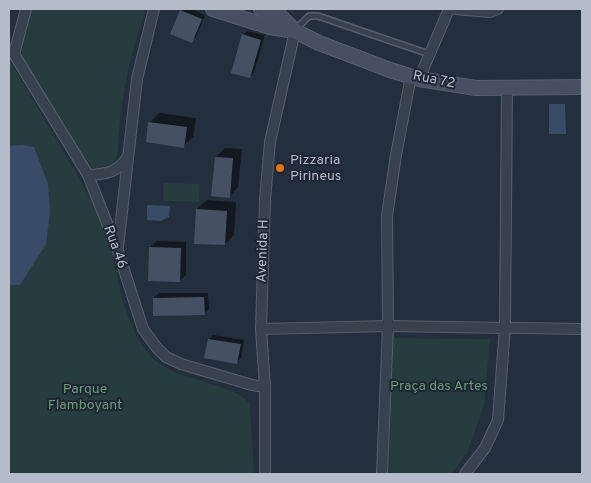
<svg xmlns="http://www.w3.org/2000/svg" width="591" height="483" font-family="Overpass,sans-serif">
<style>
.green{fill:#263c3f}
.water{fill:#394c67}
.shadow{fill:#0007}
.building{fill:#455162}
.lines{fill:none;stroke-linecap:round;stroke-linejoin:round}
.service-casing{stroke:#565f6c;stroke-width:8}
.minor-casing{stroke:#565f6c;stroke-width:12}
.secondary-casing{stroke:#565f6c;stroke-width:16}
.service{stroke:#38414e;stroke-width:5}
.minor{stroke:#38414e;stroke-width:10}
.secondary{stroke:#465061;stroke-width:14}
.food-dot{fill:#e8710a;stroke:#1d2633;stroke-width:2}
.labels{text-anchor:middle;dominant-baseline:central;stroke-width:4;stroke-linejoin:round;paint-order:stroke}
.street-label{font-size:14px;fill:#b4bcc9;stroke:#1d2633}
.poi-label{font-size:14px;fill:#b4bcc9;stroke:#1d2633;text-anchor:start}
.park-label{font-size:14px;fill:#6b9a76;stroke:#1d2633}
</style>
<rect width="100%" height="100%" fill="#242f3e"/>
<g class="green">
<path d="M31,9H146C132,49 122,91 119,133C118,146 120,160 108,169L95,170L88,165L23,60L21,47Z"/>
<path d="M9,59L95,206C98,214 102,223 105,231C119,272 123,341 163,366C187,382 233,383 250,404L254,474H9Z"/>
<polygon points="163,183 200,184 199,202 163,201"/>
<polygon points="393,338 490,339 484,405 467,453 451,474 389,474"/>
</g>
<g class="water">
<polygon points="549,104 565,104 566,134 549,134"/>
<polygon points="23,145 34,147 48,184 50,212 46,244 20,285 9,285 9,146"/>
<polygon points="147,205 170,206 169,217 161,221 147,220"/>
</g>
<g class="shadow">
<polygon points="183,9 191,9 205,15 196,37 191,41 181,11"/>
<polygon points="247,31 265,35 254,72 250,77 243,35"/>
<polygon points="159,113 196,118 193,137 184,146 147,141 150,122"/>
<polygon points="225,148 242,149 238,187 229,197 216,157"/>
<polygon points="207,200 236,202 234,235 225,244 197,209"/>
<polygon points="157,241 186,242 186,275 179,281 150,247"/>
<polygon points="159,293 208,293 209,309 204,314 154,298"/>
<polygon points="213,335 244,340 241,358 237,362 209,339"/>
</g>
<g class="building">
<polygon points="180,10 202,19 192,43 170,34"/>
<polygon points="242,34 261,40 250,78 231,73"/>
<polygon points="148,122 187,127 184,148 146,142"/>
<polygon points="215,157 233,158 230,198 211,196"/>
<polygon points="196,209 227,211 225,245 194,244"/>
<polygon points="149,247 181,248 180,282 148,281"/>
<polygon points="204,297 205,315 153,316 153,298"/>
<polygon points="208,339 241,344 237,364 204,358"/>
</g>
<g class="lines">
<g class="service-casing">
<polyline id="service" points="295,30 309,16 318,16 429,54"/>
</g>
<g class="minor-casing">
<g id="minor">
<polyline points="455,9 490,12 498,9"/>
<polyline points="9,50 14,54 88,175 118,251 143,329 157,348 166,357 181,364 252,385 265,387"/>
<polyline points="14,54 26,9"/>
<polyline points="419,79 449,9"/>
<path d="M88,175C106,174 115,174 127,158"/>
<polyline points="118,247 137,79 154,9"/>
<polyline points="261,329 388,326 582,329"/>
<polyline points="265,474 265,387 261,329 265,200 270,142 295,31"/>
<polyline points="382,474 388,326 387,216 396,155 411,76"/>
<polyline points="465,474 485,448 498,420 505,327 507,89"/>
</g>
</g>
<g class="secondary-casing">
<g id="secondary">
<polyline points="213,9 270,27 295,31"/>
<polyline points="261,9 279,15 295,31 319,43 390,70 419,79 476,88 582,87"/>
</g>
</g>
<use href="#service" class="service"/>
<use href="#minor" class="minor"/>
<use href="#secondary" class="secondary"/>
</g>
<circle class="food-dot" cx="280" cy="168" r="5"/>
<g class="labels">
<g class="street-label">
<text transform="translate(434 80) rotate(11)">Rua 72</text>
<text transform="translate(115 247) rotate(70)">Rua 46</text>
<text transform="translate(263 251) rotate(-88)">Avenida H</text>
</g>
<g class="poi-label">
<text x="290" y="160">Pizzaria<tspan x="290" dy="16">Pirineus</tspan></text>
</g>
<g class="park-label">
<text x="439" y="386">Praça das Artes</text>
<text x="85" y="389">Parque<tspan x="85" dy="16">Flamboyant</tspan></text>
</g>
</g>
<rect width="591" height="483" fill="none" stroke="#b4bcc9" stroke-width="20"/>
</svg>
